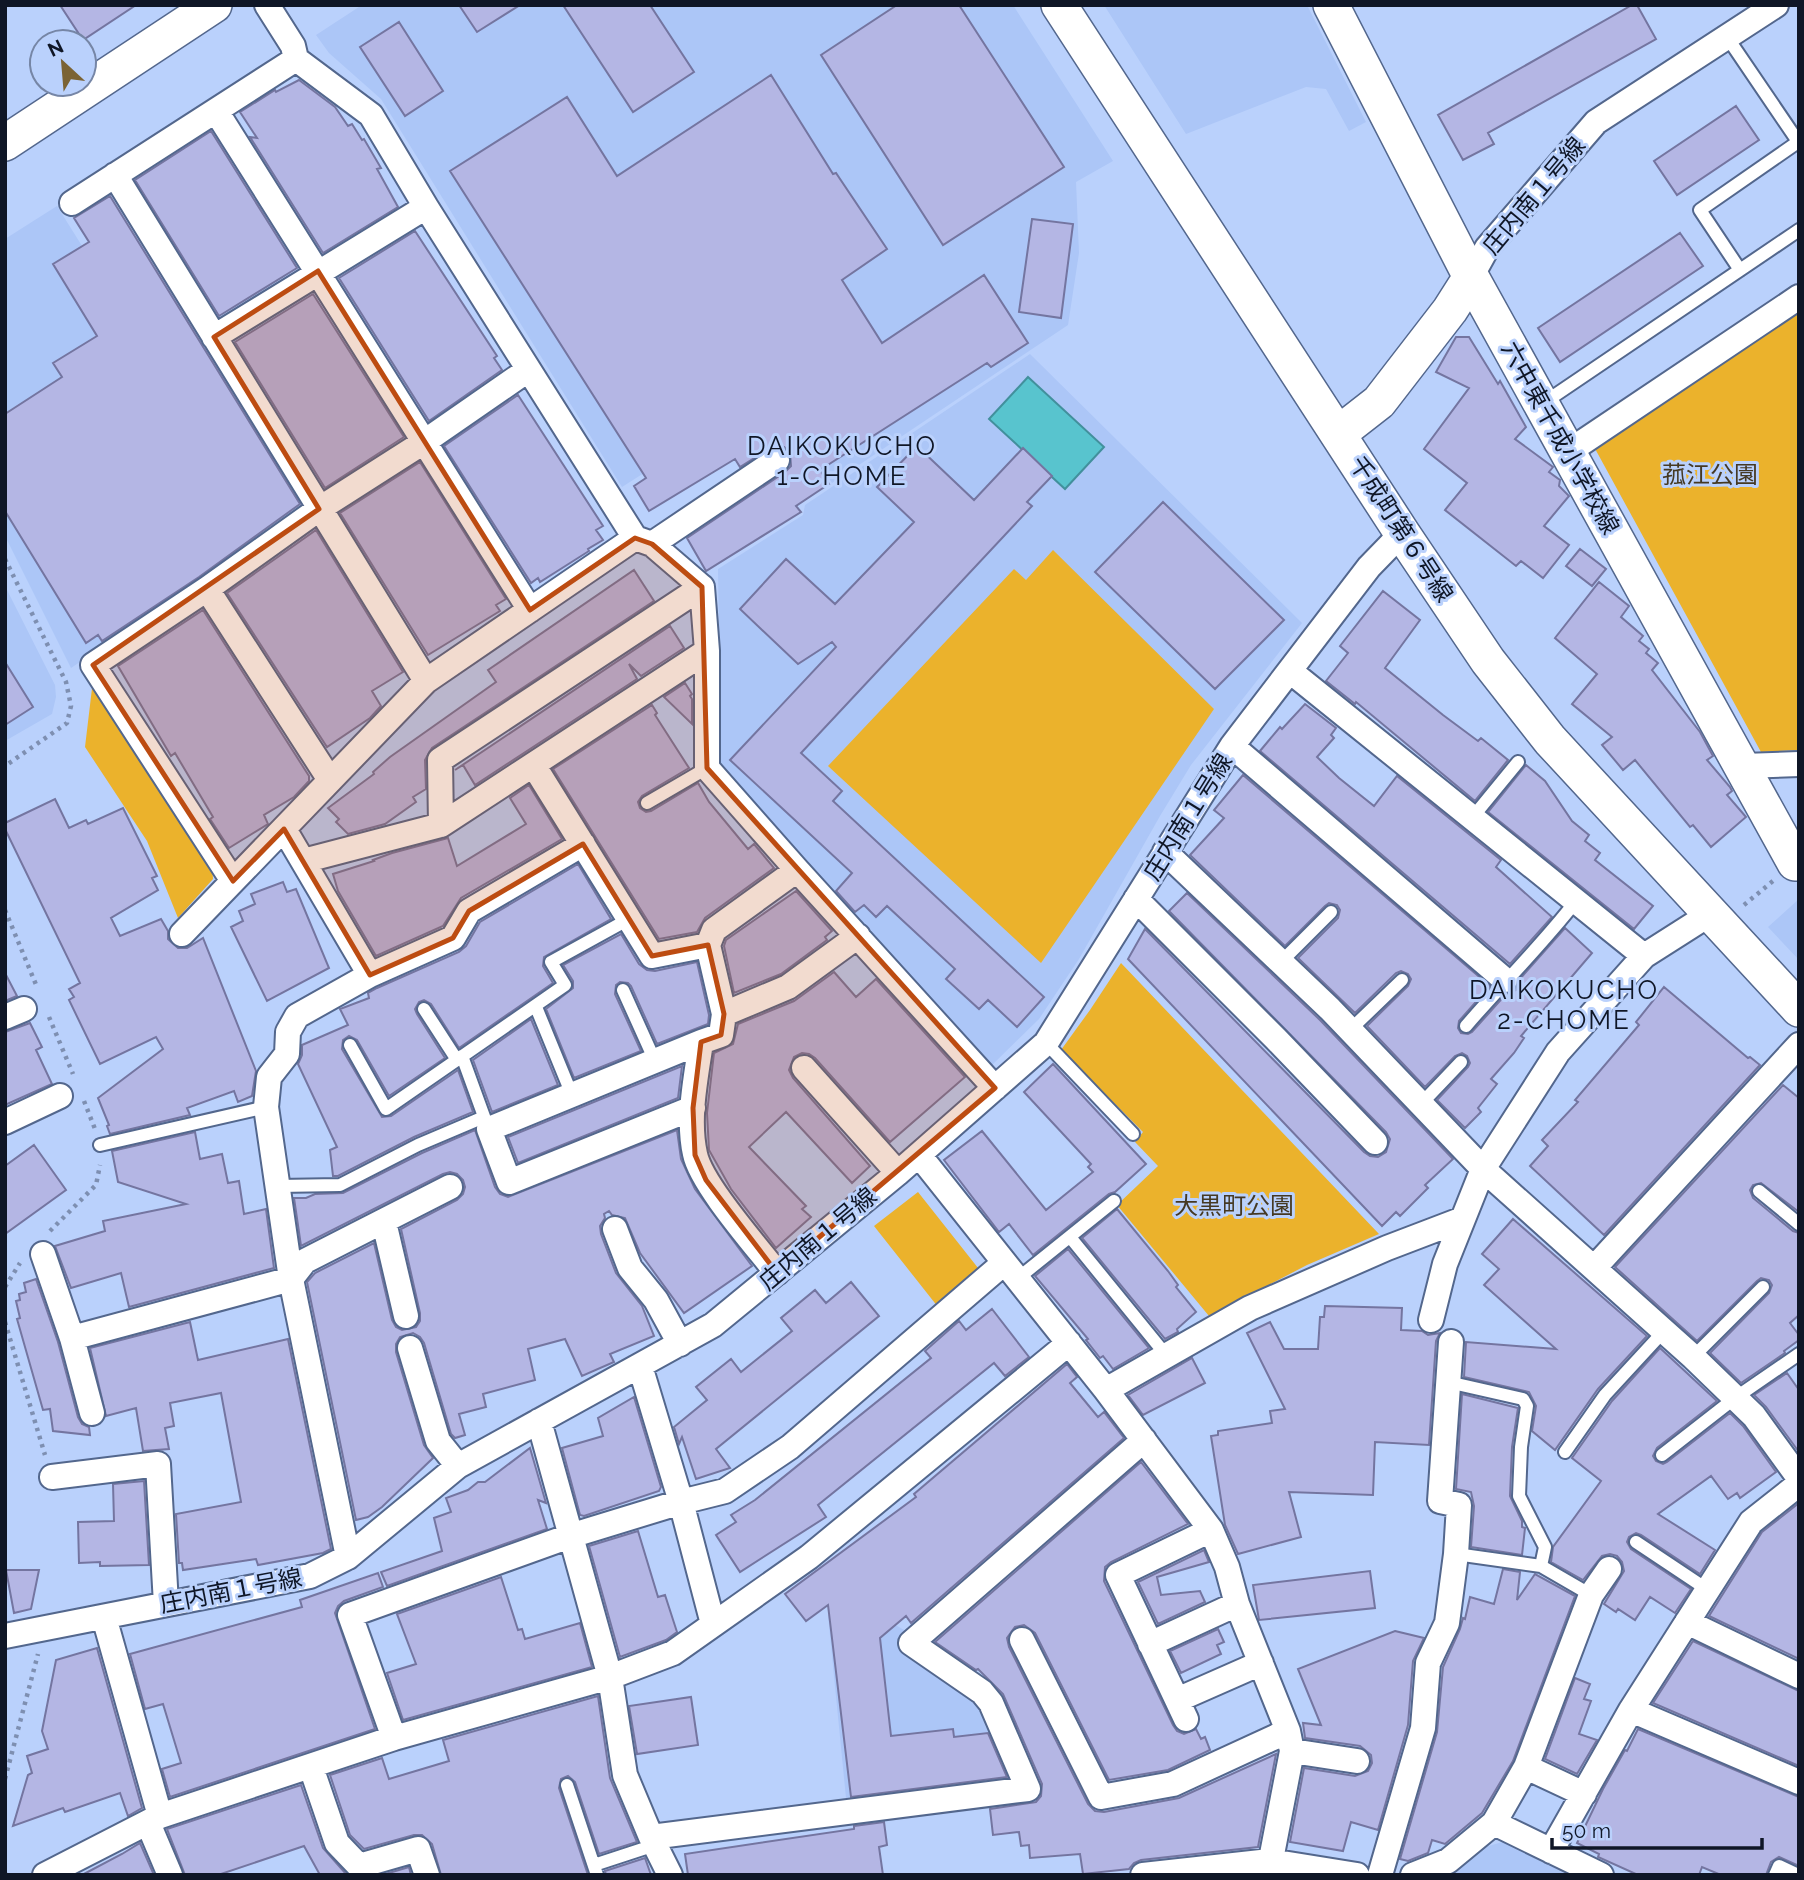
<svg xmlns="http://www.w3.org/2000/svg" width="1804" height="1880" font-family="Raleway,'Noto Sans JP',sans-serif">
  <style>
    .built { fill: #acc6f7 }
    .green { fill: #ebb22c }
    .water { fill: #58c4ce; stroke: #42909c; stroke-width: 2 }
    .building { fill: #b4b6e4; stroke: #7475a0; stroke-width: 2 }
    .lines { fill: none; stroke-linecap: round; stroke-linejoin: round }
    .lane-casing { stroke: #53678d; stroke-width: 16 }
    .street-casing { stroke: #53678d; stroke-width: 28 }
    .secondary-casing { stroke: #53678d; stroke-width: 38 }
    .path { stroke: #7e8fb1; stroke-width: 4.5; stroke-dasharray: 3.5 5; stroke-linecap: butt }
    .lane { stroke: #fff; stroke-width: 12 }
    .street { stroke: #fff; stroke-width: 24 }
    .secondary { stroke: #fff; stroke-width: 35 }
    .marked { fill: #bd4c11; fill-opacity: 0.2; stroke: #bd4c11; stroke-width: 5; stroke-linejoin: round }
    .labels { text-anchor: middle; stroke-width: 6; stroke-linejoin: round; paint-order: stroke }
    .street-label { font-size: 24px; fill: #0f1626; stroke: #bad1fc }
    .park-label { font-size: 24px; fill: #453923; stroke: #bad1fc }
    .neighbourhood-label { font-size: 26px; letter-spacing: 2px; fill: #0f1626; stroke: #bad1fc }
  </style>
  <rect width="100%" height="100%" fill="#bad1fc"/>
  <path class="built" d="M362,5H1013L1113,161L1076,182L1079,253L1068,325L832,483L773,391L622,487L381,99L329,53L316,35Z
    M1104,5H1307L1366,122L1349,131L1326,89L1306,87L1186,134Z
    M57,206L264,537L71,668L5,536V239Z
    M1030,354L1302,623L1191,765L1160,816L1079,959L1039,1019L990,1067L721,767L718,569L803,515L805,505Z
    M5,586L55,685L56,697L52,714L5,741Z
    M1799,899V960L1768,927Z
    M856,1603L906,1631L901,1643L974,1691L1014,1782L846,1798L828,1615Z
    M1506,1841L1577,1875H1435L1478,1849Z"/>
  <path class="green" d="M1799,309V750L1761,752L1593,445Z
    M1053,550L1214,709L1041,963L828,766L1014,569L1026,580Z
    M93,680L212,865L213,879L178,918L147,841L85,747Z
    M1121,963L1379,1234L1307,1265L1209,1316L1117,1205L1158,1166L1135,1142L1143,1132L1061,1050L1090,1010Z
    M918,1192L982,1273L938,1307L874,1226Z"/>
  <path class="water" d="M1028,377L1104,447L1065,489L989,419Z"/>
  <path class="building" d="M60,5H136L83,40Z
    M459,5H520L477,32Z
    M563,5H650L694,72L633,112Z
    M897,5H959L1064,167L943,245L821,55Z
    M1632,5H1637L1656,39L1488,133L1494,144L1463,160L1438,115Z
    M399,22L443,91L405,116L360,47Z
    M771,75L833,174L836,173L887,249L842,280L882,343L984,275L1028,343L991,367L987,363L820,470L829,484L796,506L801,512L706,571L687,538L785,472L791,466L790,452L784,447L775,445L740,467L735,459L649,511L634,486L646,478L450,171L567,97L617,176Z
    M299,80L335,107L348,126L352,124L362,140L364,139L381,168L377,169L398,207L323,253L250,137L257,138L240,112L275,90L276,92Z
    M1736,106L1759,140L1677,195L1654,161Z
    M211,131L297,268L219,316L135,180Z
    M110,196L300,504L199,577L102,641L98,635L86,643L5,511V414L62,377L53,363L97,336L53,264L89,242L74,218Z
    M1032,219L1073,224L1061,318L1019,312Z
    M415,231L497,356L494,358L502,370L429,421L339,278Z
    M1680,233L1703,266L1560,362L1538,328Z
    M313,294L404,437L325,488L235,342Z
    M1456,337H1469L1498,384L1500,381L1526,427L1515,439L1553,467L1549,472L1560,480L1559,486L1569,496L1544,526L1569,545L1543,578L1521,561L1516,566L1445,510L1467,483L1424,449L1469,388L1436,372Z
    M518,395L603,526L596,530L603,540L588,549L589,551L540,582L538,578L531,583L444,446Z
    M917,446L974,500L1023,448L1052,476L1027,502L1032,506L801,753L842,791L833,801L1044,997L1017,1027L988,1000L979,1009L946,979L955,969L887,906L876,917L864,905L855,912L836,891L852,873L730,760L836,647L832,642L798,664L740,609L786,559L835,604L914,522L877,487Z
    M420,462L506,599L496,605L500,611L428,655L340,513Z
    M1163,502L1284,620L1215,689L1095,572Z
    M316,530L403,672L372,691L381,706L370,718L327,747L227,593Z
    M1580,549L1606,569L1592,586L1566,566Z
    M634,570L654,601L432,748L425,760L426,789L413,797L416,802L385,824L348,834L336,822L339,819L328,808L374,774L373,772L390,757L496,682L488,670Z
    M1599,582L1629,606L1621,617L1643,636L1639,641L1649,649L1646,653L1658,663L1652,670L1700,732L1713,756L1707,760L1730,787L1732,791L1727,795L1746,817L1711,847L1693,825L1690,827L1635,760L1623,770L1602,745L1612,737L1572,704L1597,674L1555,638Z
    M1383,591L1420,620L1385,668L1443,715L1478,741L1481,738L1508,760L1475,801L1356,702L1355,704L1326,681L1348,653L1340,646Z
    M203,610L309,776V781L294,797L264,815L268,824L229,848L210,819L213,817L175,753L171,756L118,666Z
    M670,626L684,648L641,676L629,664L637,679L475,785L463,765L455,770Z
    M5,662L33,707L5,725Z
    M685,683L692,694L690,696L692,699V724L664,697Z
    M1305,704L1336,728L1331,735L1334,738L1317,757L1339,778L1374,806L1397,776L1501,860L1496,867L1552,917L1510,964L1260,751L1280,727L1282,729Z
    M652,705L657,713L655,715L689,768L642,796L638,802L640,808L646,812L651,811L698,783L709,802L748,849L754,844L774,868L705,918L697,932L659,939L553,769Z
    M1526,765L1545,781L1572,821L1589,835L1585,841L1600,853L1595,860L1653,906L1634,929L1488,812Z
    M1243,775L1490,986L1459,1021L1458,1028L1461,1033L1468,1034L1472,1032L1506,994L1516,990L1519,980L1565,928L1592,953L1521,1036L1524,1038L1514,1053L1491,1079L1497,1084L1478,1108L1481,1112L1465,1128L1437,1100L1468,1067L1470,1063L1467,1056L1462,1053L1455,1056L1425,1087L1367,1026L1408,986L1411,979L1408,974L1401,971L1396,973L1355,1013L1298,958L1338,918L1340,910L1337,905L1329,903L1325,906L1285,946L1190,855L1224,818L1214,810Z
    M529,785L562,839L461,898L443,926L376,956L338,891L333,874L374,861L373,860L392,853L448,838L457,866L526,824L510,798Z
    M55,799L69,828L86,820L88,824L123,808L157,876L152,878L158,890L111,918L120,936L161,919L168,931V939L178,948H187L203,938L256,1071L252,1096L238,1102L234,1091L187,1108L190,1115L110,1134L107,1126L109,1125L98,1098L163,1049L156,1037L100,1064L69,1000L74,997L69,989L80,983L5,829V823Z
    M578,864L611,919L544,957L543,966L553,983L459,1048L431,1004L424,1000L419,1002L415,1009L417,1014L445,1058L389,1096L357,1040L349,1036L343,1040L342,1049L382,1117L391,1116L458,1070L473,1112L414,1137L338,1176H333L330,1150L337,1147L298,1064L302,1055V1045L348,1025L340,1009L369,998L368,993L377,988L459,952L466,946L480,922Z
    M283,882L287,892L296,889L329,968L267,1001L231,927L243,921L239,911L255,904L251,894Z
    M796,891L832,931L825,937L827,940L781,974L734,993L724,946L726,940Z
    M1187,893L1320,1020L1453,1159L1425,1185L1428,1188L1400,1216L1396,1212L1382,1226L1128,959L1145,929L1364,1152L1370,1156L1378,1157L1386,1152L1390,1139L1386,1132L1169,911Z
    M621,934L639,964L647,970L655,971L697,962L709,1015L708,1024L657,1044L631,986L628,983L620,982L616,985L615,994L641,1051L574,1078L546,1009L573,988V981L563,965Z
    M834,972L856,997L876,979L965,1077L890,1142L815,1058L809,1054L802,1053L794,1057L789,1070L793,1078L870,1166L852,1183L786,1112L749,1147L806,1206L802,1209L811,1217L776,1248L731,1189L709,1150L707,1113L714,1053L733,1044L738,1024L794,1001Z
    M5,973L17,996L5,1001Z
    M1664,987L1748,1058L1750,1057L1760,1065L1604,1235L1530,1166L1548,1146L1542,1140L1578,1102L1575,1100L1639,1025L1636,1022Z
    M531,1019L558,1085L492,1112L473,1060Z
    M30,1023L42,1047L36,1050L52,1084L5,1105V1032Z
    M1053,1064L1146,1164L1115,1192L1109,1194L1033,1255L1009,1224L999,1232L944,1160L982,1131L1046,1210L1093,1172L1088,1167L1091,1164L1024,1092Z
    M682,1066L678,1098L518,1163L508,1137Z
    M1783,1085L1799,1098V1212L1761,1183L1753,1185L1750,1190L1753,1198L1793,1231L1799,1233V1315L1790,1323L1799,1335V1340L1784,1351L1785,1353L1741,1383L1710,1353L1769,1293L1772,1285L1769,1280L1761,1278L1757,1281L1697,1341L1615,1267Z
    M475,1130L495,1187L500,1194L508,1197L677,1130L681,1159L695,1189L752,1266L684,1313L640,1253L625,1218L612,1215L609,1211L604,1214L605,1218L600,1226L601,1234L616,1273L642,1306L654,1336L610,1354L614,1362L582,1376L565,1339L528,1349L535,1380L483,1394L486,1407L459,1414L465,1435L455,1438L451,1434L424,1343L420,1337L413,1333L400,1337L396,1344V1352L424,1445L433,1458L382,1507L368,1517L356,1520L307,1282L315,1273L374,1243L392,1320L396,1327L402,1330L416,1327L420,1321V1313L401,1229L457,1200L463,1194L465,1187L463,1180L457,1174L450,1172L443,1174L301,1246L294,1198H306L315,1194L343,1193L422,1153Z
    M195,1132L200,1159L222,1154L228,1183L239,1181L244,1214L266,1209L274,1268L129,1307L121,1273L71,1288L55,1246L105,1231L103,1221L186,1204L118,1182L112,1151Z
    M34,1145L66,1190L5,1234V1166Z
    M1117,1209L1168,1271L1178,1285L1176,1287L1196,1312L1177,1329L1178,1332L1165,1339L1082,1238Z
    M1513,1219L1647,1336L1598,1389L1555,1450L1532,1431L1536,1406L1529,1392L1464,1377L1466,1342L1556,1349L1484,1285L1499,1269L1482,1254Z
    M1068,1249L1149,1348L1113,1369L1103,1356L1100,1358L1086,1340L1088,1339L1035,1276Z
    M36,1279L58,1342L78,1417L82,1424L89,1427L90,1435L53,1431L50,1409L43,1410L17,1319L20,1318L16,1301L20,1300L19,1294L26,1292L24,1283Z
    M851,1282L879,1316L716,1449L730,1468L696,1479L682,1437L679,1444L674,1427L707,1400L696,1387L731,1359L741,1372L792,1331L781,1318L815,1290L826,1303Z
    M1325,1306L1402,1308L1401,1330L1422,1331L1428,1335L1440,1333L1436,1341L1429,1445L1375,1442L1373,1495L1289,1492L1301,1537L1238,1554L1225,1525L1211,1436L1218,1435V1431L1272,1423L1270,1411L1285,1409L1247,1333L1270,1322L1284,1349H1318L1320,1317H1324Z
    M992,1309L1029,1357L1005,1376L994,1363L818,1505L826,1517L740,1572L716,1535L736,1522L731,1515L755,1500L931,1358L925,1351L959,1321L966,1330Z
    M190,1322L198,1360L288,1339L331,1549L323,1553L258,1565L256,1559L183,1570L182,1563H179L176,1514L241,1502L221,1393L170,1403L174,1426L165,1428L169,1449L143,1451L136,1408L106,1416L90,1348Z
    M1660,1348L1717,1401L1657,1448L1653,1456L1656,1461L1663,1464L1667,1462L1730,1413L1743,1426L1776,1472L1740,1498L1737,1493L1728,1499L1711,1476L1658,1514L1715,1550L1700,1574L1641,1535L1636,1533L1629,1537L1627,1542L1631,1549L1691,1589L1675,1613L1650,1597L1635,1620L1618,1609L1616,1612L1604,1604L1624,1571L1622,1562L1617,1556L1610,1554L1602,1556L1583,1580L1551,1562L1553,1547L1601,1481L1572,1458L1612,1401Z
    M1192,1358L1205,1383L1143,1415L1128,1395Z
    M1067,1364L1077,1377L1070,1383L1098,1417L1104,1412L1124,1438L911,1623L906,1616L880,1638L891,1736L953,1729L954,1737L988,1733L1007,1777L851,1797L828,1605L806,1621L785,1594L916,1497L914,1494Z
    M1787,1373L1799,1390V1452L1766,1407L1754,1395Z
    M1462,1394L1518,1408L1512,1447L1510,1496L1522,1521V1527L1525,1528L1522,1555L1471,1547L1474,1506L1471,1492L1456,1489Z
    M634,1397L661,1487L659,1491L584,1516L580,1515L562,1448L603,1436L598,1418Z
    M530,1448L546,1503L538,1500L547,1529L387,1586L381,1572L442,1551L434,1518L451,1512L446,1498L468,1490L478,1482H485Z
    M1141,1462L1188,1524L1111,1562L1105,1567L1104,1581L1173,1725L1177,1731L1184,1734L1196,1729L1201,1739L1205,1737L1210,1750L1168,1770L1109,1780L1035,1633L1024,1625L1015,1627L1007,1638L1009,1647L1088,1804L1095,1811L1104,1812L1179,1798L1276,1754L1258,1847L1141,1860L1134,1863L1129,1869L1083,1874L1080,1854L1030,1858L1029,1845L1021,1846L1019,1832L993,1835L990,1809L1036,1802L1041,1796L1042,1784L1003,1694L978,1669L976,1670L935,1642Z
    M144,1481L149,1565L100,1566V1562L79,1563L78,1522L114,1521L113,1484Z
    M1799,1503V1659L1709,1616L1762,1532Z
    M638,1531L658,1597L665,1595L677,1632L666,1640L620,1657L589,1546Z
    M1204,1550L1209,1562L1157,1577L1161,1595L1200,1591L1205,1602L1158,1624L1138,1582Z
    M1503,1569L1520,1572L1517,1600L1535,1574L1575,1596L1513,1761L1482,1813L1445,1844L1432,1840L1428,1853L1408,1861L1400,1859L1437,1732L1443,1667L1460,1629L1463,1618L1465,1619L1470,1597L1494,1604Z
    M6,1570H39L31,1609L14,1613Z
    M1370,1571L1375,1608L1259,1620L1253,1585Z
    M378,1573L383,1587L344,1601L338,1606L335,1613L375,1729L170,1797L162,1769L181,1763L163,1704L145,1709L130,1654L302,1607L300,1600Z
    M501,1577L518,1630L522,1629L525,1639L580,1623L592,1667L403,1720L387,1673L416,1664L397,1614Z
    M1218,1629L1224,1642L1217,1645L1221,1654L1181,1673L1170,1651Z
    M1395,1631L1424,1638L1413,1661L1408,1725L1378,1830L1351,1822L1343,1851L1290,1842L1304,1768L1355,1776L1368,1771L1372,1763L1371,1755L1360,1746L1305,1738L1303,1723L1321,1725L1298,1669Z
    M1693,1641L1799,1691V1766L1653,1703Z
    M97,1648L142,1808L128,1816L120,1793L65,1812L63,1808L13,1826L28,1775L32,1773L27,1756L48,1749L42,1731L56,1660Z
    M1575,1678L1590,1684L1584,1699L1591,1701L1579,1734L1597,1740L1577,1774L1545,1759Z
    M598,1696L610,1778L637,1842L599,1854L575,1782L568,1776L561,1779L559,1788L588,1875H441L432,1844L422,1835H414L364,1849L350,1835L330,1775L382,1758L389,1779L449,1761L443,1740Z
    M691,1697L698,1745L637,1754L629,1706Z
    M1638,1729L1799,1797V1866L1779,1857L1771,1862L1766,1875H1721L1702,1867L1699,1875H1638L1598,1857L1599,1854L1577,1843L1603,1789L1625,1750L1627,1751Z
    M301,1785L323,1848L347,1875H320L304,1846L218,1875H185L167,1829Z
    M884,1822L887,1845L879,1847L883,1875H688L685,1854L854,1829V1826Z
    M140,1843L154,1875H82L122,1854Z
    M645,1858L651,1875H606L605,1871Z
    M409,1867L411,1875H382Z"/>
  <g class="lines">
    <g class="lane-casing">
      <path id="lane" d="M1727,37L1799,143
        M1740,270L1700,210L1798,142
        M1542,404L1799,230
        M647,803L707,768
        M1472,818L1518,762
        M1281,962L1331,912
        M623,990L655,1061
        M536,1007L572,1095
        M424,1009L457,1060
        M1466,1026C1502,984 1542,945 1576,901
        M1350,1030L1402,980
        M1046,1043L1133,1134
        M350,1045L386,1109L565,985L551,962L629,919
        M462,1056L486,1122
        M1421,1104L1461,1062
        M100,1145L266,1107
        M278,1186L340,1185L418,1145L484,1117
        M1759,1191L1799,1224
        M1070,1237L1166,1355
        M1017,1279L1114,1201
        M1693,1357L1763,1287
        M1448,1382L1523,1399L1527,1406L1521,1447L1519,1496L1545,1547L1541,1566
        M1565,1452L1605,1395L1664,1331
        M1662,1455L1735,1398L1799,1354
        M1636,1542L1708,1590
        M1456,1554L1541,1566L1591,1595
        M567,1785L597,1875
        M594,1865L655,1845
        M1775,1875L1779,1866L1798,1875"/>
    </g>
    <g class="street-casing">
      <path id="street" d="M216,111L530,610
        M115,175L426,681
        M72,203L296,59
        M1471,277L1487,248L1596,122L1776,5
        M214,337L426,207
        M1568,452L1799,297
        M635,538L652,544L702,587L707,651V768L797,870L995,1088
        M652,544L777,460
        M207,589L330,780
        M1290,671L1644,956
        M1232,746L1505,980
        M534,766L652,956L708,945
        M1743,766L1799,764
        M441,825L440,760L702,587
        M284,829L370,975L297,1016L288,1032L287,1054L269,1077L266,1107L291,1279L348,1557
        M1165,852L1330,1009L1483,1169L1693,1357L1754,1416L1799,1478
        M303,861L441,825L707,651
        M233,881L93,665L207,589L319,509L424,442L528,370
        M1136,899L1276,1039L1375,1142
        M182,934L426,681L635,538L426,207L371,115L296,59L293,46L267,5
        M370,975L453,938L469,911L583,844
        M724,1014L788,987L858,936
        M5,1017L24,1009
        M804,1068L898,1173
        M693,1108L509,1182L489,1129L701,1042
        M5,1122L60,1096
        M919,1155L1106,1390L1250,1308L1387,1248L1463,1219
        M384,1222L406,1316
        M615,1229L630,1268L656,1300L680,1344
        M43,1254L72,1338
        M1594,1268L1799,1045
        M777,1273C757,1247 701,1184 695,1154C687,1118 696,1078 701,1042L721,1035L724,1014L708,945L714,930L797,870
        M1431,1320L1445,1264L1483,1169L1558,1052L1644,956L1710,914
        M410,1348L438,1441L458,1466
        M640,1366L681,1502L713,1624
        M1106,1390L1211,1530L1227,1567L1237,1604L1288,1731
        M92,1413L72,1338L291,1279L305,1261L450,1187
        M539,1421L610,1677L625,1775L651,1837L670,1875
        M52,1477L158,1464L166,1604
        M104,1617L160,1816
        M1687,1622L1799,1676
        M5,1636L310,1576L348,1557L458,1466L713,1325L898,1173L1046,1043L1232,746L1369,567L1402,533
        M1022,1640L1101,1797L1173,1784L1288,1731L1292,1751
        M1150,1644L1237,1604
        M1177,1700L1261,1663
        M1631,1710L1799,1782
        M1186,1719L1118,1575L1211,1530
        M394,1738L350,1615L570,1536L681,1502L725,1491L790,1447L1004,1263
        M311,1767L337,1843L359,1866L418,1849L427,1875
        M1526,1767L1584,1794
        M148,1823L170,1875
        M1494,1823L1601,1875
        M651,1837L1028,1789L991,1703L982,1692L911,1643L1144,1440
        M1551,1851L1631,1710L1751,1522L1799,1484
        M45,1875L160,1816L394,1738L610,1677L673,1653L809,1557L1069,1343
        M1143,1875L1270,1861L1357,1875
        M1268,1875L1292,1751L1357,1761
        M1380,1875L1423,1728L1428,1663L1447,1623L1456,1554L1459,1505L1440,1501L1451,1342
        M1413,1875L1448,1861L1494,1823L1526,1767L1591,1595L1609,1569"/>
    </g>
    <g class="secondary-casing">
      <path id="secondary" d="M1059,5L1402,533L1488,661L1550,740L1799,1009
        M1331,5L1471,277L1795,863
        M5,143L214,5
        M1338,434L1379,402L1450,310L1471,277"/>
    </g>
    <path class="path" d="M5,559L66,682L71,706L67,723L5,766
      M1744,905L1773,881
      M5,910L37,987
      M49,1017L73,1074
      M84,1101L95,1129
      M50,1231L96,1185L100,1165
      M5,1287L20,1263
      M5,1322L45,1455
      M5,1779L38,1654
      M5,1873L6,1875"/>
    <use href="#lane" class="lane"/>
    <use href="#street" class="street"/>
    <use href="#secondary" class="secondary"/>
  </g>
  <path class="marked" d="M318,271L530,610L635,538L652,544L702,587L707,768L995,1088L777,1273L706,1180L695,1155L693,1108L701,1042L721,1035L724,1014L708,945L652,956L583,844L469,911L453,938L370,975L284,829L233,881L93,665L319,509L214,337Z"/>
  <g class="labels">
    <g class="street-label">
      <text transform="translate(1534 196) rotate(-50)" y="8">庄内南１号線</text>
      <text transform="translate(1560 438) rotate(61)" y="8">六中東千成小学校線</text>
      <text transform="translate(1401 529) rotate(57)" y="8">千成町第６号線</text>
      <text transform="translate(1188 817) rotate(-58)" y="8">庄内南１号線</text>
      <text transform="translate(818 1239) rotate(-40)" y="8">庄内南１号線</text>
      <text transform="translate(231 1591) rotate(-11)" y="8">庄内南１号線</text>
    </g>
    <g class="park-label">
      <text x="1710" y="483">菰江公園</text>
      <text x="1234" y="1214">大黒町公園</text>
    </g>
    <g class="neighbourhood-label">
      <text x="842" y="455">DAIKOKUCHO<tspan x="842" dy="30">1-CHOME</tspan></text>
      <text x="1564" y="999">DAIKOKUCHO<tspan x="1564" dy="30">2-CHOME</tspan></text>
    </g>
  </g>
  <rect width="1804" height="1880" fill="none" stroke="#0f1626" stroke-width="14"/>
  <g transform="translate(63 63) rotate(334)"><circle r="33" fill="#bad1fc" stroke="#7686a6" stroke-width="2"/>
  <path d="M0-5L12 26L0 18L-12 26Z" fill="#7b6334"/>
  <text y="-10" font-size="19" font-weight="bold" text-anchor="middle" fill="#0f1626">N</text>
  </g>
  <path d="M1552 1838v10h210v-10" fill="none" stroke="#0f1626" stroke-width="3.5"/>
  <text x="1562" y="1838" font-size="21" fill="#0f1626" stroke="#bad1fc" stroke-width="5" paint-order="stroke">50 m</text>
</svg>
